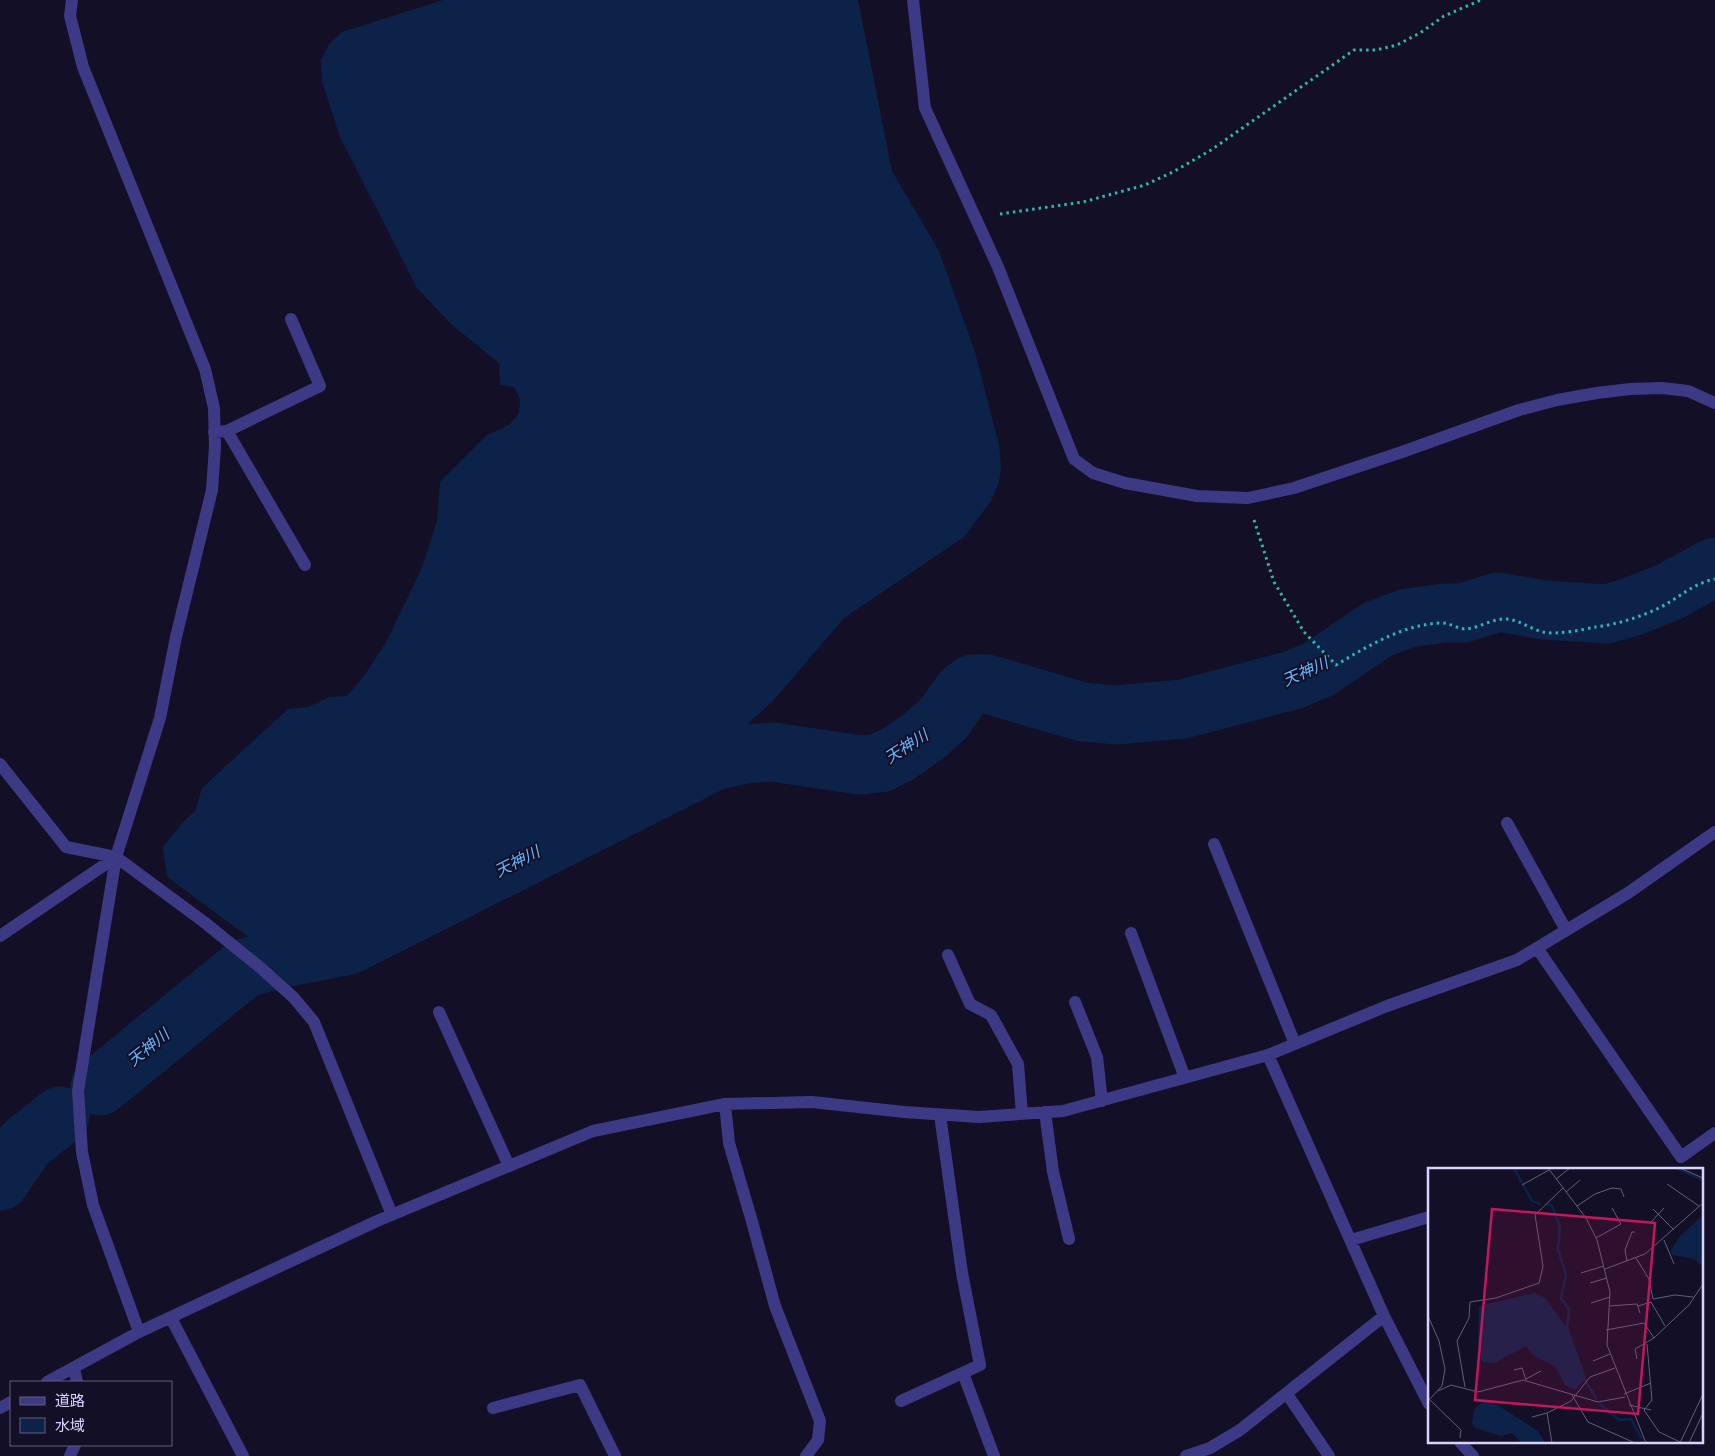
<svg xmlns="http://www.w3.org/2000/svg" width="1715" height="1456" font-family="'Open Sans','Noto Sans JP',sans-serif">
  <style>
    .water { fill: #0c2248 }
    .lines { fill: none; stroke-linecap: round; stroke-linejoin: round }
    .river { stroke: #0c2248; stroke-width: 59 }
    .path { stroke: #2fb8b0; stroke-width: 3; stroke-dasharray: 2.5 4; stroke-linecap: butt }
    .minor { stroke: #3d3a85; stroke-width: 12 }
    .labels { text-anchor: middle; stroke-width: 4; stroke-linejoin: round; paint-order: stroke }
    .water-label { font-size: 16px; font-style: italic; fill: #62b6ff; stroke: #130f26 }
    .inset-river { fill: none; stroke: #0c2248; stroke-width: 2.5 }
    .inset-road { fill: none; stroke: #625e7d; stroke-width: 1 }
    .view { fill: #c2185b; fill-opacity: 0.15; stroke: #c2185b; stroke-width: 2.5 }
    .inset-edge { fill: none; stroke: #d9d4ff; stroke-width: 2.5 }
  </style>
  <rect width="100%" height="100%" fill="#130f26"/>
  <path class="water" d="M443,0H858L892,171L939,251L975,352L999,445L1001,466L999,483L991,501L964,537L844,618L772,702L734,736L557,825L380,919L350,932L265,949L167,877L163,847L183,822L195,811L202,788L288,709L308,707L329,697L347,696L362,679L385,644L421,570L437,521L440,482L487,435L509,425L519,413L520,399L514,387L500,385L499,363L452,325L417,288L340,137L322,81L321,60L329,44L342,32Z"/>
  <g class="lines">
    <path class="river" d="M100,1086L243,969C277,957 314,953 349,945L714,761L744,754L773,752L860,765L880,763L898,754L924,736L944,718L963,691L973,684H987L1083,712L1115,715L1183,709L1293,680L1319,669L1378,629L1408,618L1445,613H1463L1498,602L1544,610L1607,614L1631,607L1669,592L1715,567
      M0,1181L25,1144L60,1116"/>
    <path class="path" d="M1000,214L1083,202L1145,185L1173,172L1211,150L1354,50H1376L1397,45L1420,33L1444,16L1481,0
      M1254,520L1274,582L1304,632L1336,665C1368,646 1402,625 1440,623C1449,622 1457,629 1466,629C1479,628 1493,618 1507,619C1519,620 1531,629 1543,632C1557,635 1581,630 1596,627C1618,624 1641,617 1661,607C1680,597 1694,583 1715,579"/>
    <path class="minor" d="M72,0L70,16L83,67L205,369L214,408L215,447L212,490L176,637L160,718L116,857L78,1091L82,1152L93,1205L139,1332
      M913,0L925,108L998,267L1074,459L1093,473L1125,483L1197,496L1248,498L1294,488L1402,452L1519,410L1557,400L1597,393L1630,389L1662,388L1688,391L1715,403
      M227,431L305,565
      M214,432L227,431L320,386L291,319
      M0,764L66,847L116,857L204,922L262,969L294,998L314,1022L392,1215
      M1507,823L1566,930
      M1214,844L1295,1044
      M1131,933L1185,1078
      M0,936L116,857
      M1537,948L1681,1157L1715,1133
      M948,955L970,1004L991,1015L1018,1064L1022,1114
      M1075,1002L1097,1057L1102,1101
      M439,1012L509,1166
      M1268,1055L1384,1316L1429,1404
      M725,1104L729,1143L751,1218L775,1306L820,1421L818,1440L806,1456
      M1045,1112L1053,1172L1069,1239
      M1351,1240L1429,1217
      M171,1318L243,1456
      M74,1368L77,1382
      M963,1373L994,1456
      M47,1382L139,1332L377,1221L593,1131L725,1104L812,1102L904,1112L979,1117L1063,1111L1268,1055L1387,1006L1517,960L1628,893L1715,832
      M1287,1394L1329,1456
      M901,1401L980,1365L962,1273L940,1115
      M0,1408L11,1402
      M493,1408L580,1385L615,1456
      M1460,1442L1473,1456
      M70,1456L75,1445
      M1186,1456L1210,1448L1240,1430L1384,1316"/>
  </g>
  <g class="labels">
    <g class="water-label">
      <text transform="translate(1305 671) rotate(-24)" y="6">天神川</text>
      <text transform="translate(906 746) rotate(-33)" y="6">天神川</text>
      <text transform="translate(517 861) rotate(-27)" y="6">天神川</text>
      <text transform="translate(148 1047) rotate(-39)" y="6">天神川</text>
    </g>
  </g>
  <g transform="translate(1428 1168)">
    <rect width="275" height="275" fill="#130f26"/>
    <path d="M275,47V99L267,91L244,87L243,82L252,68ZM107,125L117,130L137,157L155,202L156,212L147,222L137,217L127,198L105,187L98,178L66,195L54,194L50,175L51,138ZM63,233L110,263L117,275H93L84,265L73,268L47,260L44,255L46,242L54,234Z" fill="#0c2248"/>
    <path class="inset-river" d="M86,0L104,33L113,36M248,0L275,12M118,36L124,38L132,59L130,81L138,107L133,130L141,141L139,160L158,214L169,231M172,236L191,252L203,251L214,271"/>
    <path class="inset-road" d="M120,0L158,50L169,72L182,124L179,177L218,275M252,0L275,10M128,11L142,0M239,16L271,38M94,17L121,2M138,24L152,12M149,38L167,26L184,20L193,21L196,29M225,41L246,62M223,54L236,40M168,70L193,56L184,40M236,72L246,96M208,90L221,111L225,131L247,127L265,129M199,93L197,82L204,64H207M177,101L217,86L275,35M153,105L176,98M162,115L179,110M163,135L182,129M181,138L209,136L212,145M210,138L223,134L237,158M0,148L11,173L17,201L14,218L0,233M178,162L216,155L226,170L261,137L275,116M219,176L224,232L216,242L231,264L252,274M209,191L207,181L226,170M165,193L182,186M86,202L94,200L98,212M98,211L113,203M37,219L29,173L41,150L42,134L68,130L111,115L115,98L107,47L135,20M10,223L23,217L50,224L95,212L170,234L197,229M196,226L223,215M144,227L160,254L207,275M1,231L33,262L32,270M201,237L223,242M104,249L119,245M124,275L119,245L143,233L162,209L187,200M252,275L275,226M261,275L275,245"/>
    <path class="view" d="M64,41L227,55L210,246L47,232Z"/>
    <rect width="275" height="275" class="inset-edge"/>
  </g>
  <rect x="10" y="1381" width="162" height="65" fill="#130f26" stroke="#625e7d"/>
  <rect x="20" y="1397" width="25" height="8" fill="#3d3a85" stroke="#625e7d"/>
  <text x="55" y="1406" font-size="15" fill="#d9d4ff">道路</text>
  <rect x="20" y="1418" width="25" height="15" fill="#0c2248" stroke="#625e7d"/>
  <text x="55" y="1431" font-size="15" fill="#d9d4ff">水域</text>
</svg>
